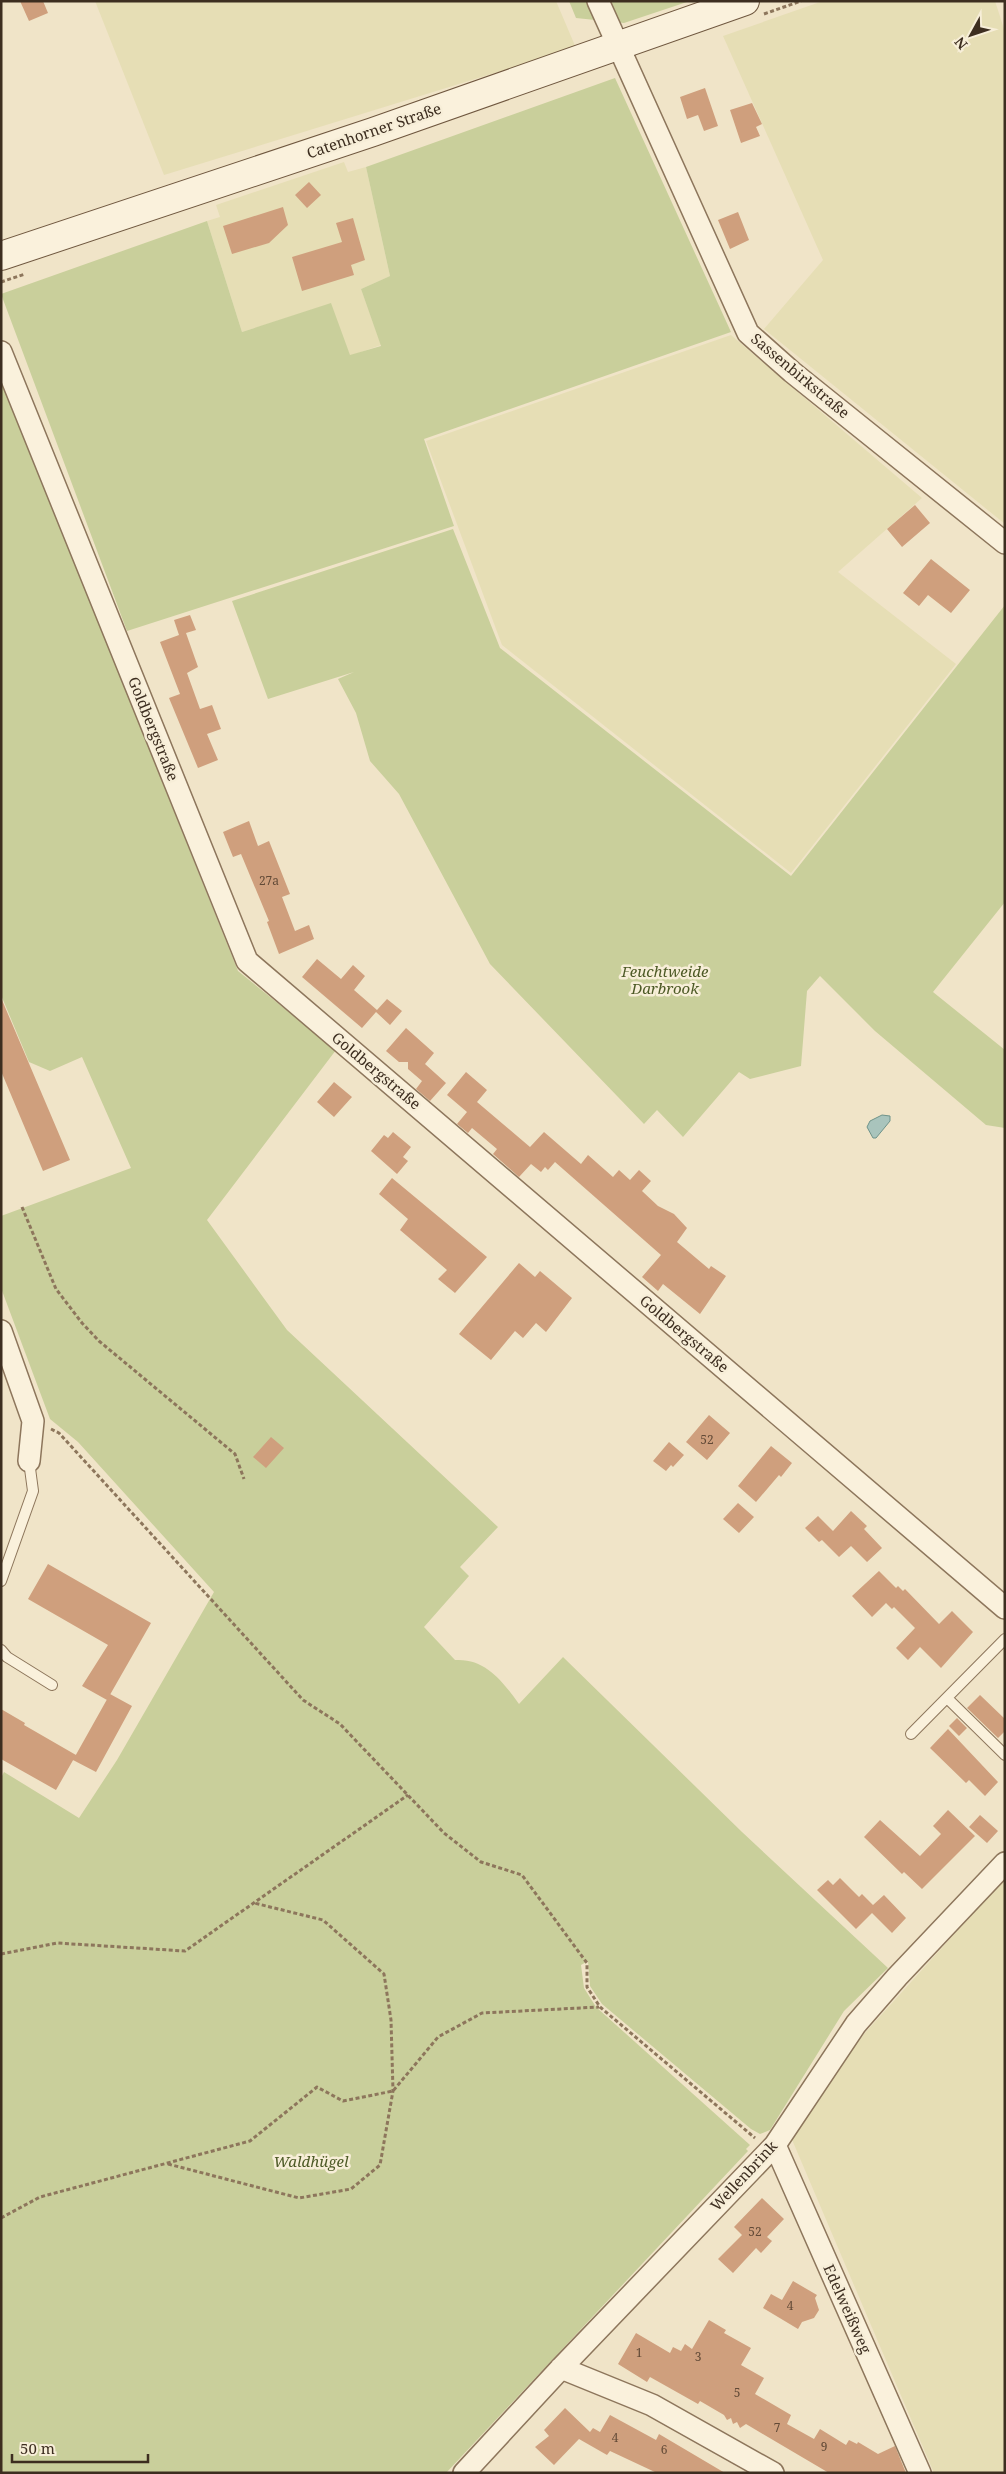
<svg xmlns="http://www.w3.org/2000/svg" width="1006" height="2474" font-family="'Noto Serif',serif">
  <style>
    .farmland { fill: #e6deb5 }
    .green { fill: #c9cf9b }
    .water { fill: #a9c4bc; stroke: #6f938a }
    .building { fill: #cf9f7d }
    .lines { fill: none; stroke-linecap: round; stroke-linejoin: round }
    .lane-casing { stroke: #8d765c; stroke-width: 12 }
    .street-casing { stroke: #8d765c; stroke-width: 24 }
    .secondary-casing { stroke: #6f573f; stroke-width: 30 }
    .path { stroke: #8d765c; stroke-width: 3; stroke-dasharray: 4 2.5; stroke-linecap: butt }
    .lane { stroke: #faf1dc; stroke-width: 10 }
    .street { stroke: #faf1dc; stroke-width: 21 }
    .secondary { stroke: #faf1dc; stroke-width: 28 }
    .labels { text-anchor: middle; stroke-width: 5; stroke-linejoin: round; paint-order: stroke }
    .number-label { font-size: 12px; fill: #624a37 }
    .street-label { font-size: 15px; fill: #3d2e20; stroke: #f7eed8 }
    .park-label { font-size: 15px; font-style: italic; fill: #4d5a26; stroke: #f7eed8 }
  </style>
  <rect width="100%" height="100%" fill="#f0e4c8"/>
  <path class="farmland" d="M95,1H556L576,48L164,175Z
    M823,1H995L1005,32V524L764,329L823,260L723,36Z
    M344,162L348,172L366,167L390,276L361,289L381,345L350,356L330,304L242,332L207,221L220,217L216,205Z
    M731,335L922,498L838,572L956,664L791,873L502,645L426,441Z
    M1005,1878V2473H934L790,2135L864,2034Z"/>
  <path class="green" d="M569,1H690L624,23L576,18Z
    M615,78L731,332L424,439L454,526L127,631L1,294L207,221L242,332L331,303L350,355L381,346L361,289L390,276L366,167Z
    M1,371L22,419L129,699L238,971L336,1050L207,1220L287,1330L498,1527L460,1567L469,1576L424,1627L455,1660C486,1658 503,1682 519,1704L563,1657L742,1832L888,1968L844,2011L770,2130L760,2134L751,2129L602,2004L590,1986L588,1961L581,1965L584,1988L596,2007L750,2145L746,2149L748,2151L446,2473H1V1778L4,1772L79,1818L117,1760L214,1592L78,1442L50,1419L1,1288V1216L131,1168L82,1057L50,1071L29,1062L1,995Z
    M453,529L500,648L791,876L1005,605V902L933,992L1005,1050V1128L986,1125L875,1031L820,976L807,991L801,1066L750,1079L739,1072L683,1137L657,1110L644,1124L490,964L399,794L370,761L356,713L338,679L354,672L268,699L232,601Z"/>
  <path class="water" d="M882,1115L890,1116V1121L876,1138H873L867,1127L870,1121Z"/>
  <path class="building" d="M20,1H43L48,13L29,21Z
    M705,88L718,126L704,131L698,115L687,119L680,97Z
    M752,103L762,124L756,127L760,136L741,143L730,110Z
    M309,182L321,195L307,208L295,195Z
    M283,207L288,225L269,243L232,254L223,226Z
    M738,212L749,240L730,249L718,220Z
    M353,218L365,260L351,265L354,275L302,291L292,257L342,242L336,223Z
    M915,505L930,523L902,547L887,529Z
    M931,559L970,590L951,613L928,595L919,606L903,593Z
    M190,615L196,630L186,633L198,667L187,673L200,709L212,705L221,729L207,734L218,760L198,768L169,698L180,694L160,642L179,635L174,620Z
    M249,821L258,846L269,841L290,894L282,897L295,931L309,925L314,939L279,954L267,922L269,921L241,854L233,857L223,832Z
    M317,959L341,979L353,965L365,976L354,990L377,1010L387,999L402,1011L390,1025L376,1012L362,1028L302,977Z
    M2,1000L70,1160L43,1171L1,1071Z
    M406,1028L434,1053L425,1064L446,1083L430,1101L416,1089L422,1081L408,1069V1062H399L386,1051Z
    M466,1072L487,1090L477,1102L530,1147L544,1132L581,1164L588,1155L613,1177L619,1170L630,1180L639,1170L651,1181L642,1191L658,1206L674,1214L687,1228L677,1242L709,1269L711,1266L726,1276L700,1314L663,1284L658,1291L642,1277L661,1255L555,1162L548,1170L545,1167L541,1172L531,1164L519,1177L493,1154L497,1149L472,1128L468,1133L457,1124L467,1112L447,1095Z
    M334,1082L352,1097L334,1117L317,1102Z
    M393,1132L411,1147L403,1157L408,1161L397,1174L371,1151L384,1135L388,1138Z
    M392,1178L487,1257L455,1293L438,1279L447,1270L400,1230L408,1219L379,1194Z
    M519,1263L535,1277L540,1271L572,1298L546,1332L536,1323L523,1338L515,1331L491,1360L459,1334Z
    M709,1415L730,1433L707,1460L686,1442Z
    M271,1437L284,1448L266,1468L253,1457Z
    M669,1442L684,1455L673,1467L671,1465L666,1471L653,1461Z
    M771,1446L792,1463L781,1477L779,1475L756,1502L738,1486Z
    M738,1503L754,1517L739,1533L723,1519Z
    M851,1511L867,1526L864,1529L882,1548L867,1562L851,1546L839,1557L822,1540L819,1542L805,1528L818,1516L833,1531Z
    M48,1564L151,1623L107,1700L82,1686L108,1645L28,1599Z
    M879,1571L896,1588L898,1586L903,1591L905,1589L939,1624L952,1611L973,1632L941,1668L920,1647L908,1660L896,1648L915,1628L894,1607L892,1609L886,1603L872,1617L852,1596Z
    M110,1694L132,1706L96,1772L73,1760Z
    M980,1695L1005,1719V1731L998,1738L967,1708Z
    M1,1709L25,1723L24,1725L76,1755L56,1790L1,1759Z
    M957,1718L967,1728L959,1736L949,1726Z
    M948,1729L998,1782L985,1796L969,1780L966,1783L930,1748Z
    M948,1810L975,1836L922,1889L904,1872L902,1874L864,1837L880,1820L920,1856L941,1834L933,1826Z
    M980,1815L998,1831L987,1843L969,1827Z
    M840,1878L859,1897L862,1894L873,1905L884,1895L906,1918L892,1933L872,1913L856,1929L817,1890L828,1880L833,1885Z
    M762,2198L784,2219L767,2237L772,2241L761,2253L756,2248L733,2273L718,2259L742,2235L734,2227Z
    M793,2281L817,2295L815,2298L819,2310L814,2318L802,2322L798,2329L763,2308L771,2294L782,2300Z
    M709,2320L726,2330L724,2333L751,2348L741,2365L764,2378L755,2394L791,2415L787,2424L814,2439L820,2429L846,2445L849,2440L857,2444L858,2442L878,2454L895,2446L906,2473H829L746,2424L740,2428L737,2422L733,2424L731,2418L727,2420L724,2415L700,2401L698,2404L650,2377L647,2382L618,2364L636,2333L670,2353L673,2347L681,2351L685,2344L692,2349Z
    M565,2408L590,2432L593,2428L600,2432L610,2415L656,2440L659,2434L725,2473H657L610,2451L607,2455L579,2439L554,2465L535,2447L549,2436L544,2430Z"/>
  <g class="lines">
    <g class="lane-casing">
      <path id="lane" d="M1,1581L33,1491L29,1461
        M1,1650L7,1657L52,1685
        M947,1698L1005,1755
        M911,1734L1005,1639"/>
    </g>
    <g class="street-casing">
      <path id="street" d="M598,1L748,333L792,372L1005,543
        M1,352L247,961L1005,1608
        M1,1331L33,1421L29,1461
        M775,2145L920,2473
        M561,2368L652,2405L773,2473
        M464,2473L561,2368L775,2145L856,2024L897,1977L1005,1863"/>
    </g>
    <g class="secondary-casing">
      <path id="secondary" d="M1,256L373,132L745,1"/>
    </g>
    <path class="path" d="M764,14L801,1
      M1,282L25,274
      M22,1207L56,1289L82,1323L99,1341L235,1454L244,1479
      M51,1429L59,1433L303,1700L340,1724L444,1833L481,1862L522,1875L587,1963V1987L600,2007L755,2138
      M1,1954L57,1943L185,1951L408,1795
      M168,2164L299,2198L351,2189L380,2165L393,2091L391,2020L384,1974L323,1920L254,1903
      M1,2218L40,2197L250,2141L317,2087L343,2101L393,2091L438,2037L482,2013L599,2007"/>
    <use href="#lane" class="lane"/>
    <use href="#street" class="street"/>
    <use href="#secondary" class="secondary"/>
  </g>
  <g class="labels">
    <g class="number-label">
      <text x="269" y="885">27a</text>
      <text x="707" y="1444">52</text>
      <text x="755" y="2236">52</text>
      <text x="790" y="2310">4</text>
      <text x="639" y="2357">1</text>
      <text x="698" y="2361">3</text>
      <text x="737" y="2397">5</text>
      <text x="777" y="2432">7</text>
      <text x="615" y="2442">4</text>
      <text x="824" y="2451">9</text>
      <text x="664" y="2454">6</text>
    </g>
    <g class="street-label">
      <text transform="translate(374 131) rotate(-19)" y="5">Catenhorner Straße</text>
      <text transform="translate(800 376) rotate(40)" y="5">Sassenbirkstraße</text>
      <text transform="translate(153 729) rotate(68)" y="5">Goldbergstraße</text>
      <text transform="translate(376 1071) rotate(40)" y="5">Goldbergstraße</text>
      <text transform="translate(684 1334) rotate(40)" y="5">Goldbergstraße</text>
      <text transform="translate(744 2176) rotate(-47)" y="5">Wellenbrink</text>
      <text transform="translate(847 2309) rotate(66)" y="5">Edelweißweg</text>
    </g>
    <g class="park-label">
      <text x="665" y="977">Feuchtweide<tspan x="665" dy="17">Darbrook</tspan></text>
      <text x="311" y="2167">Waldhügel</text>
    </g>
  </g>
  <rect width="1006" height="2474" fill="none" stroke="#3d2e20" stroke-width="5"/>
  <g transform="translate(971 35) rotate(230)" stroke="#f7eed8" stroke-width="4" paint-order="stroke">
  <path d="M0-4L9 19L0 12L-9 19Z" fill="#3d2e20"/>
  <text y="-8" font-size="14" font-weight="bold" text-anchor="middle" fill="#3d2e20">N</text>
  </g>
  <path d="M12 2454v8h136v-8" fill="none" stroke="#3d2e20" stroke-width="2.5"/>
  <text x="20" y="2454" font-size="15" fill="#3d2e20" stroke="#f7eed8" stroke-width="4" paint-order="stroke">50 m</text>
</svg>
